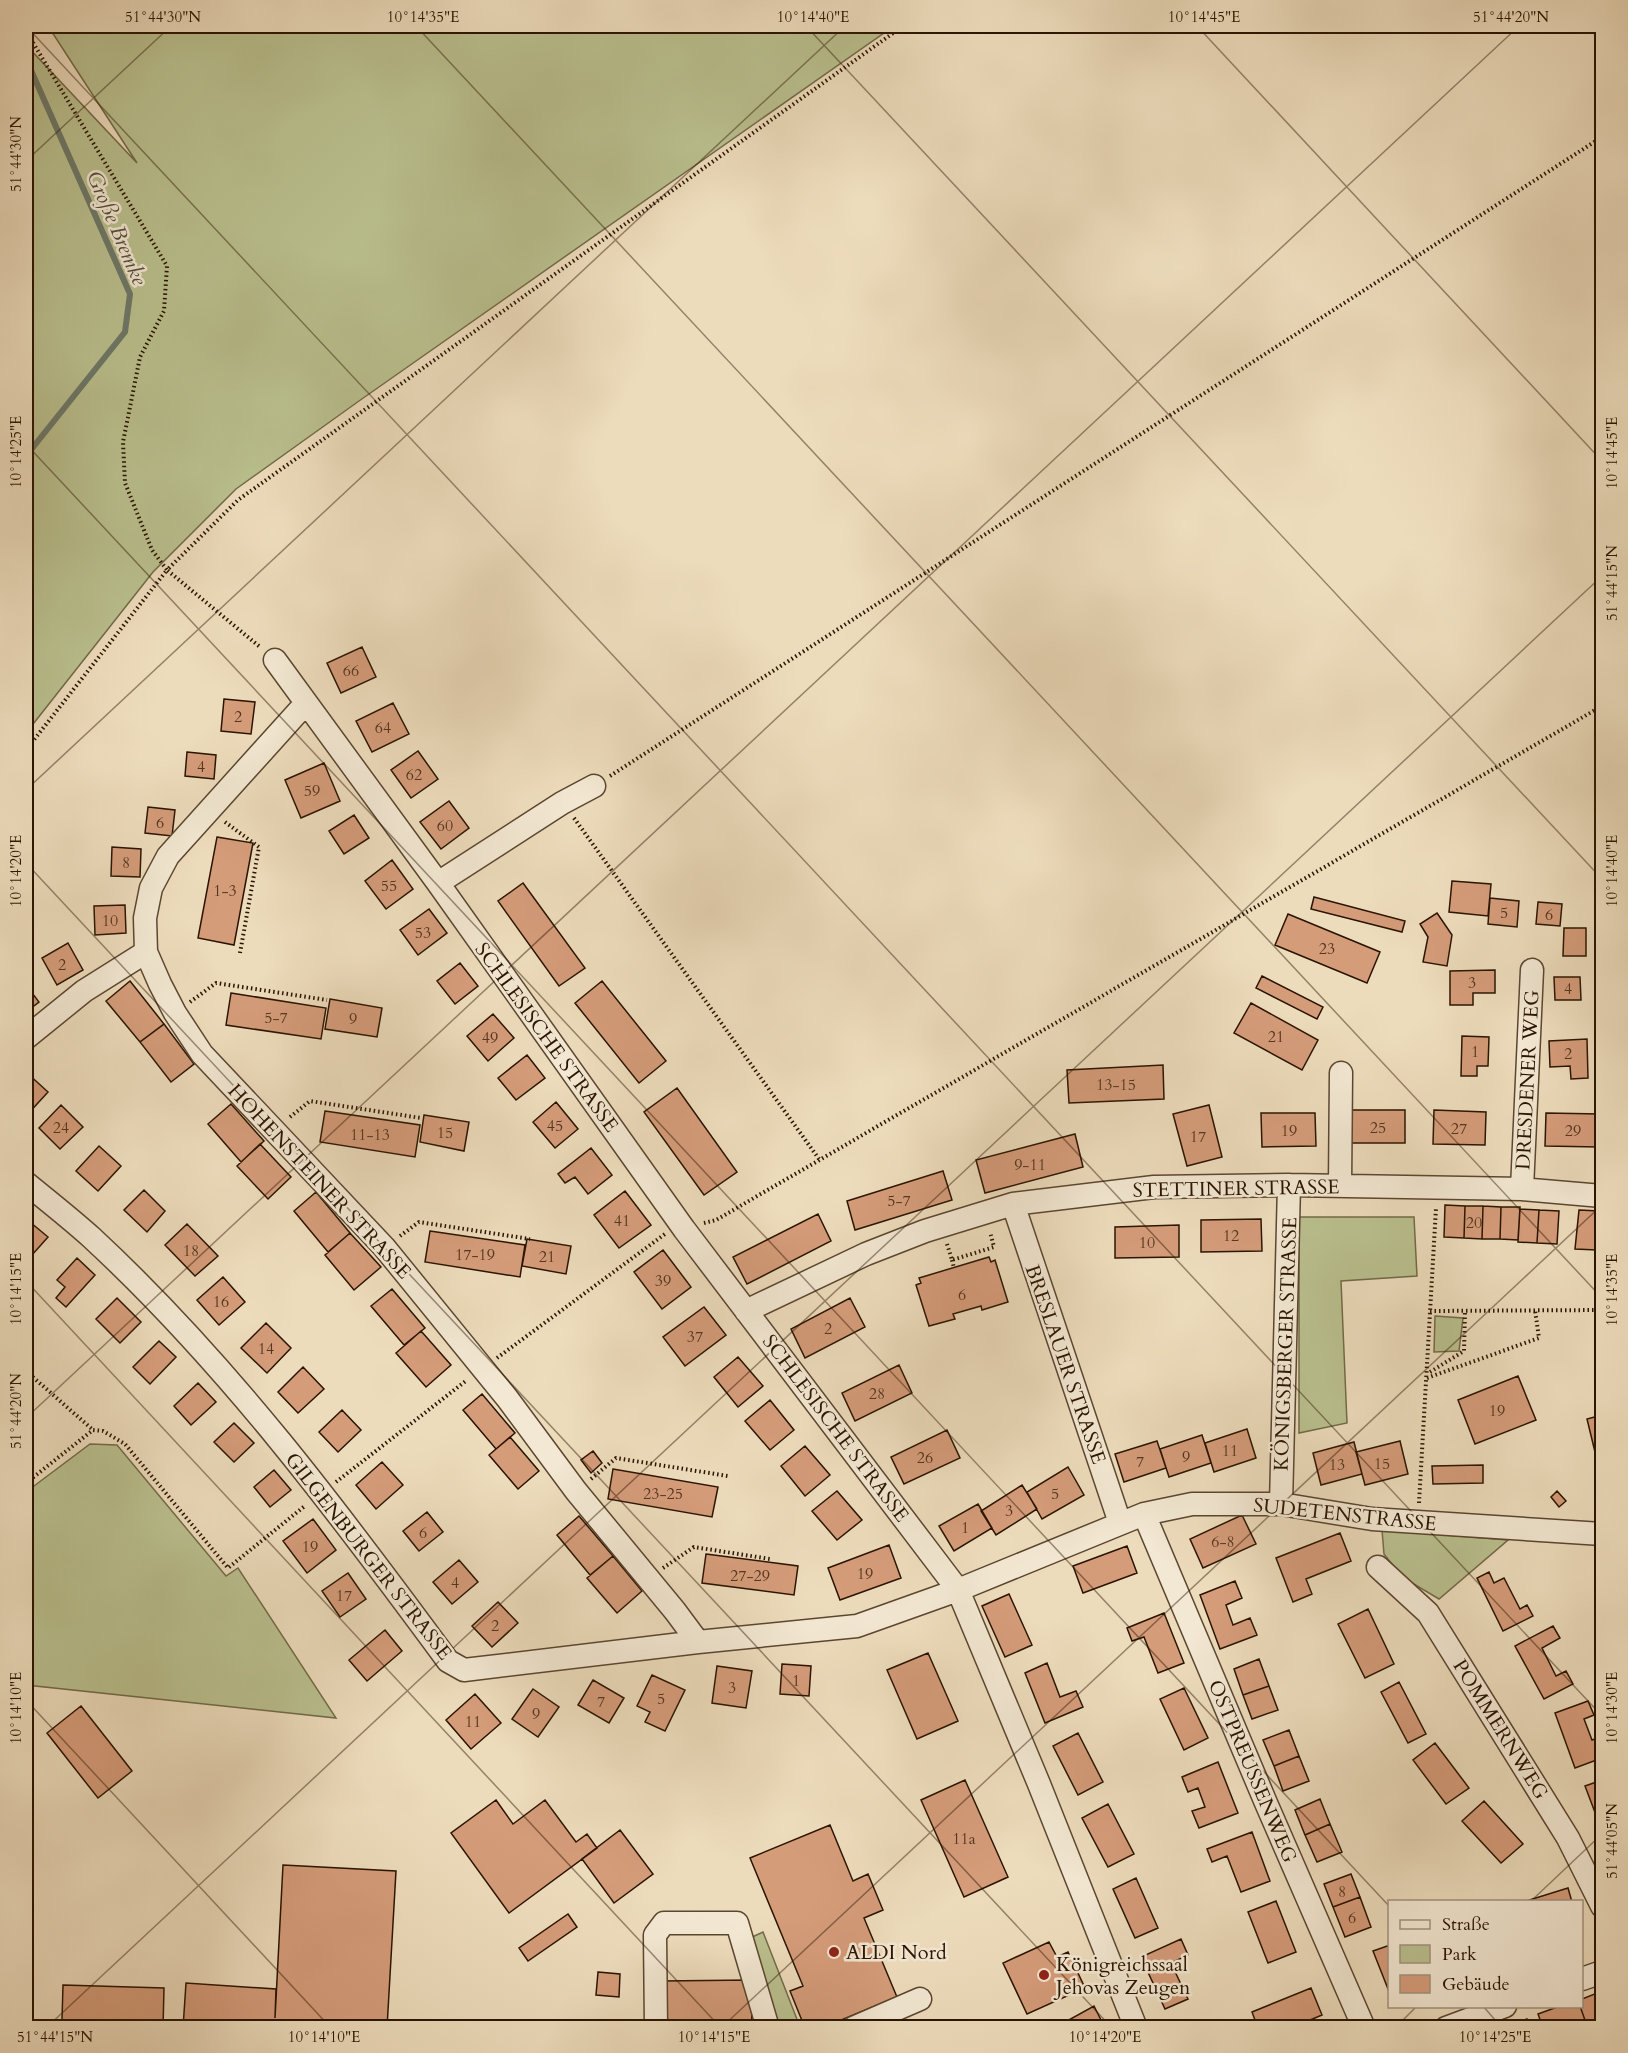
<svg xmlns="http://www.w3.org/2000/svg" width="1628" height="2053" font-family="Cardo,serif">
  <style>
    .green { fill: #bac08f; stroke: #726a48; stroke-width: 1.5 }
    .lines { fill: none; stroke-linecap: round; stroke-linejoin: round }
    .stream { stroke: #6d7969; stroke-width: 6 }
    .building { fill: #d59c7a; stroke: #2a1401; stroke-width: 1.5 }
    .minor-casing { stroke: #5b4630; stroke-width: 25 }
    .path { stroke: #2a1401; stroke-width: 4; stroke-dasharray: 1.5 3; stroke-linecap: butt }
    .minor { stroke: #f3e8d3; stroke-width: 22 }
    .ticks { fill: none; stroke: #2a1401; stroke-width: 1.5; stroke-opacity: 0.45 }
    .poi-dot { fill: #8f2418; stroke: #f3e8d3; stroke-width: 2 }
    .labels { text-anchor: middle; stroke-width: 5; stroke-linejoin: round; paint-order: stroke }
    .number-label { font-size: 16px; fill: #55361f }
    .street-label { font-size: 20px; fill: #2a1401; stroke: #f3e8d3 }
    .poi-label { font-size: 20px; fill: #2a1401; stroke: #f3e8d3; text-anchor: start }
    .water-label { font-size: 21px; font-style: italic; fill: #514f3e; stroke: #f3e8d3 }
    .neatline { fill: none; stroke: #2a1401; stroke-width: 2 }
    .ticks-label { font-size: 15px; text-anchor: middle; fill: #2a1401 }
  </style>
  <rect width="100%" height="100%" fill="#eddcbc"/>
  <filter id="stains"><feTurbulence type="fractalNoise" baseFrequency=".00333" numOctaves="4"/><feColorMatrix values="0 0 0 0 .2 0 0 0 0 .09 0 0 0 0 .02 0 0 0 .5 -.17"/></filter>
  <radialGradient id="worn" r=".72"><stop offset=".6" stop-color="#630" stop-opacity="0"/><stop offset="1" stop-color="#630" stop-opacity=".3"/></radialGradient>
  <path class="green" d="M48,26H894L359,401L236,489L153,572L26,733V45L137,163Z
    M1299,1217H1414L1417,1276L1341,1281L1347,1423L1299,1433Z
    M1435,1316L1463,1318L1459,1351L1434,1352Z
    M90,1444L117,1445L226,1576L238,1568L336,1718L26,1685V1492Z
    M1382,1530L1508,1540L1439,1599L1402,1577L1384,1554Z
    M763,1932L800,2027H779L748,1939Z"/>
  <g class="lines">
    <path class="stream" d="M26,59L130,294L125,332L26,456"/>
  </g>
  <path class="building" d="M362,647L376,677L341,693L327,663Z
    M224,699L255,702L251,734L221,731Z
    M393,703L409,734L372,752L356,721Z
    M418,751L438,779L411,798L391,770Z
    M187,752L216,755L214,779L185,776Z
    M324,763L340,801L301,818L285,780Z
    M449,801L469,828L441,849L420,822Z
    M148,807L175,810L172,836L145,833Z
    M354,815L369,838L344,854L329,831Z
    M217,837L253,843L234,945L198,938Z
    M112,847L141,849L140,877L111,876Z
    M392,860L413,889L386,909L365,881Z
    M1452,881L1491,884L1488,916L1449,912Z
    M523,883L585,968L559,986L498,901Z
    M1314,897L1405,921L1402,932L1311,909Z
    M1490,898L1519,901L1517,927L1488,924Z
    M1538,902L1562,904L1560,926L1536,924Z
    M125,905L126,933L95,935L94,906Z
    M429,909L447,933L418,955L400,930Z
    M1437,913L1452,935L1447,966L1423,962L1428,937L1420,924Z
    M1288,914L1380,952L1367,983L1275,945Z
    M1564,928H1586V956H1563Z
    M68,943L83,970L57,985L42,958Z
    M460,963L478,986L455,1004L437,981Z
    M1495,970V993H1473V1005H1450V971Z
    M1262,976L1323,1007L1317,1019L1256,988Z
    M1554,977H1580L1581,1000H1555Z
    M130,981L164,1024L140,1042L106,1001Z
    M602,981L666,1061L639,1083L575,1003Z
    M26,985L39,1002L26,1012Z
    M231,993L326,1008L321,1039L226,1025Z
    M330,999L382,1008L377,1037L325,1029Z
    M1251,1003L1318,1040L1302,1070L1234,1033Z
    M493,1014L514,1038L488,1061L467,1036Z
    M164,1024L194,1064L171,1082L140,1042Z
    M1462,1036L1489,1037L1488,1066H1477V1076H1461Z
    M1587,1039L1588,1078L1571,1079L1570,1066L1550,1067L1549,1041Z
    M527,1055L545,1078L516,1100L498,1078Z
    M1163,1065L1164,1099L1069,1103L1067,1070Z
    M26,1072L48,1092L26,1116Z
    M677,1088L737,1172L704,1195L644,1112Z
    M556,1102L578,1129L555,1148L533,1122Z
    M231,1104L264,1141L241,1162L208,1124Z
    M61,1105L83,1127L60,1149L39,1128Z
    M1209,1105L1222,1157L1187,1166L1173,1114Z
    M1351,1110H1405V1143H1351Z
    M1434,1110L1486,1112L1485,1145L1433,1144Z
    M325,1111L420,1125L415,1157L320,1142Z
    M1261,1113H1315L1316,1146L1262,1147Z
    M1546,1113L1600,1114L1599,1147L1545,1146Z
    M424,1115L469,1122L464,1151L420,1142Z
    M1075,1134L1083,1167L985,1193L976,1160Z
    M260,1144L291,1177L268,1199L237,1166Z
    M99,1146L121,1166L98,1191L76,1171Z
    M591,1148L612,1175L588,1194L575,1177L565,1183L558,1174Z
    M943,1171L952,1200L855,1230L847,1201Z
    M144,1190L165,1211L147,1232L124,1210Z
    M625,1191L651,1225L619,1248L594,1215Z
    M316,1192L350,1233L328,1252L294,1211Z
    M1445,1205L1465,1206L1464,1238L1444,1237Z
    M1465,1206H1483L1482,1239L1464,1238Z
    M1483,1206L1501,1207L1500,1239H1482Z
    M1501,1207H1520L1518,1240L1500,1239Z
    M1520,1209L1539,1210L1537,1243L1518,1242Z
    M1539,1210L1559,1211L1557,1244L1537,1243Z
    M1579,1210L1599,1211L1597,1250L1575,1249Z
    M1599,1211H1602V1250H1597Z
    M818,1214L831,1241L747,1284L733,1257Z
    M1261,1219L1262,1251L1201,1252V1220Z
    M30,1222L48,1237L32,1255L26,1250V1228Z
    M187,1224L218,1256L195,1276L165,1245Z
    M1179,1225V1257L1115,1258V1227Z
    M430,1231L525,1245L520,1277L425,1262Z
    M350,1233L381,1267L354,1290L325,1255Z
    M527,1239L571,1246L566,1274L522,1266Z
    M663,1250L691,1287L662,1309L634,1272Z
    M989,1257L991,1262L995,1260L1008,1302L982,1310L981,1306L953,1314L955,1319L929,1326L916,1285L921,1283L919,1278Z
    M77,1258L95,1275L66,1307L56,1298L65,1287L57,1280Z
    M223,1277L245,1302L219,1325L197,1300Z
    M392,1289L425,1328L404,1345L371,1306Z
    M117,1298L141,1322L120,1343L96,1319Z
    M850,1298L865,1327L805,1358L791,1329Z
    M704,1307L726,1335L685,1366L663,1337Z
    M266,1323L291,1348L267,1373L241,1348Z
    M421,1331L451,1365L426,1387L396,1353Z
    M159,1341L176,1357L150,1384L133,1367Z
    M738,1357L763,1386L738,1407L714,1377Z
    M899,1365L912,1393L855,1421L842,1393Z
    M303,1367L324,1389L298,1413L278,1392Z
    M1518,1376L1536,1420L1475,1444L1458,1400Z
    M198,1383L216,1402L191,1425L174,1406Z
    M482,1394L515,1433L496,1449L463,1410Z
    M770,1400L794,1430L770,1450L745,1421Z
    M342,1410L361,1430L338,1452L319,1432Z
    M1602,1415V1450L1595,1452L1587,1419Z
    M234,1423L254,1443L234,1462L214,1442Z
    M1247,1429L1256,1458L1214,1472L1205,1443Z
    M947,1430L960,1458L904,1484L891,1457Z
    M1202,1435L1211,1463L1169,1477L1160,1449Z
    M510,1437L539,1471L518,1489L489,1455Z
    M1157,1441L1166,1468L1124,1482L1115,1454Z
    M1400,1441L1408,1474L1365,1485L1356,1452Z
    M1354,1442L1362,1474L1321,1485L1313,1453Z
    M805,1446L830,1475L805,1496L781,1466Z
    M593,1451L602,1463L591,1473L581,1460Z
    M382,1462L403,1485L376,1509L356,1485Z
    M1483,1465V1483L1433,1484L1432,1466Z
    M1068,1467L1084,1495L1042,1519L1027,1492Z
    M613,1469L718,1487L712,1517L608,1499Z
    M274,1470L291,1490L270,1507L254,1487Z
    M1022,1485L1037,1509L996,1535L981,1511Z
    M837,1491L862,1520L837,1540L812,1511Z
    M1557,1491L1566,1501L1559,1507L1551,1497Z
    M978,1504L992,1528L954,1551L939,1526Z
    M427,1512L443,1532L419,1551L403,1531Z
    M1242,1515L1256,1544L1203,1568L1190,1539Z
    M579,1516L613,1556L590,1575L557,1535Z
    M313,1519L336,1550L307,1573L283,1541Z
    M1340,1533L1351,1561L1306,1579L1312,1594L1293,1602L1276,1558Z
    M889,1545L901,1578L840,1600L828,1568Z
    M1127,1546L1137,1573L1083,1593L1073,1566Z
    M706,1554L798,1566L794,1595L702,1583Z
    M613,1556L642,1591L617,1613L587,1578Z
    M459,1560L478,1582L452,1604L433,1582Z
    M1489,1572L1494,1583L1504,1578L1520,1609L1527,1605L1533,1616L1503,1631L1477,1578Z
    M348,1573L366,1599L340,1617L322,1591Z
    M1235,1581L1242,1598L1226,1605L1233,1625L1250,1618L1257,1635L1220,1649L1200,1595Z
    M1009,1594L1032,1645L1005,1657L982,1606Z
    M498,1602L518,1623L492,1647L472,1626Z
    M1368,1609L1394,1664L1365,1678L1338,1624Z
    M1164,1613L1184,1663L1158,1673L1144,1637L1132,1641L1127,1628Z
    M1553,1626L1560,1638L1542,1648L1556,1676L1566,1671L1573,1684L1544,1699L1515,1646Z
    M385,1630L402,1651L367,1681L349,1660Z
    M928,1653L958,1721L917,1739L887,1670Z
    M1259,1659L1269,1686L1243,1695L1234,1669Z
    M1047,1663L1060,1697L1076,1691L1083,1707L1045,1723L1025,1673Z
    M782,1664L811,1666L809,1696L780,1694Z
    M717,1666L752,1671L746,1708L712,1703Z
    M652,1675L685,1690L665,1731L645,1722L650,1712L637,1706Z
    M593,1680L624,1698L609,1723L578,1705Z
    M1399,1682L1426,1734L1408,1743L1381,1692Z
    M1269,1686L1278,1710L1252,1719L1243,1695Z
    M1184,1688L1208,1738L1184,1750L1160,1699Z
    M533,1689L559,1707L538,1737L512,1719Z
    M475,1694L501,1723L471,1749L446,1720Z
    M1588,1701L1594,1715L1584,1719L1592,1740L1601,1737L1602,1758L1575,1768L1555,1713Z
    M81,1706L132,1771L98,1798L47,1733Z
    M1289,1730L1299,1756L1274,1766L1263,1740Z
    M1078,1733L1103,1782L1078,1795L1053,1746Z
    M1435,1743L1469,1788L1446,1804L1413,1760Z
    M1299,1756L1309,1781L1283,1791L1274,1766Z
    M1218,1762L1238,1813L1199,1828L1192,1811L1205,1807L1198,1788L1188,1792L1182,1777Z
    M965,1780L1008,1877L964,1897L921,1800Z
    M1602,1780V1831L1585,1786Z
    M1320,1799L1330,1824L1305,1835L1295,1810Z
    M496,1800L513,1824L545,1800L576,1842L587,1834L597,1848L509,1913L451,1833Z
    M1484,1801L1523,1844L1501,1863L1462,1821Z
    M1108,1804L1134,1854L1108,1867L1082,1818Z
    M1330,1824L1342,1852L1317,1862L1305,1835Z
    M830,1825L853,1881L868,1874L883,1910L864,1918L897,1997L822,2028H805L790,1991L803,1986L750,1858Z
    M620,1830L653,1874L614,1903L582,1859Z
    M1252,1832L1270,1881L1241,1892L1227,1856L1212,1862L1207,1849Z
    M283,1865L396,1871L387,2028H183L186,1983L276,1989L275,2018Z
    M1351,1874L1360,1897L1333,1907L1324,1884Z
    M1136,1878L1158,1928L1135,1938L1113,1889Z
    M1568,1888L1572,1902H1526V1901Z
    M1360,1897L1371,1927L1345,1937L1333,1907Z
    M1276,1901L1296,1952L1268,1963L1248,1912Z
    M568,1914L577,1927L528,1961L519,1948Z
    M1181,1939L1188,1955L1171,1963L1188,1999L1165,2009L1141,1957Z
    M1049,1942L1057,1957L1068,1952L1085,1988L1027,2014L1003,1963Z
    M1390,1945V1994L1373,1951Z
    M598,1972L620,1974L619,1997L596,1995Z
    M751,1980L752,2028H661V1981Z
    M63,1985L164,1988L163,2028H116V2021L62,2020Z
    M1311,1988L1322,2015L1291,2028H1258L1252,2012Z
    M1602,1991V2017L1586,2023L1580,2006L1582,1999Z
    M1094,2006L1105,2028H1068L1065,2022Z
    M1560,2006H1580L1586,2023L1581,2025L1582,2028H1543L1538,2014Z
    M1527,2019L1530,2028H1504Z
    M1234,2021L1236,2028H1216Z"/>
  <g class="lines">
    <g class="minor-casing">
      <path id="minor" d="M275,660L438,883L684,1229L958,1590L1039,1784L1136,2028
        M306,703L168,856L151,888L145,918L146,952L160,984L175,1013L202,1054L384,1247L507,1398L576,1491L675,1611L698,1642
        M438,883L562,803L594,786
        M26,1038L84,991L146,952
        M26,1183C48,1201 71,1219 92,1238C228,1364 339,1513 448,1661L464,1670L698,1642L857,1626L958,1590L1144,1514L1192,1504H1281L1372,1519L1602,1534
        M1340,1186L1341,1073
        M1522,1189L1532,970
        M1013,1204L1120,1523
        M746,1311L866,1254L925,1231L1013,1204L1154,1187L1289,1185L1522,1189L1602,1196
        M1281,1504L1289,1185
        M1144,1514L1266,1803L1364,2028
        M1378,1567L1428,1613L1568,1838L1602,1906
        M1582,1979L1602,1972
        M656,2028L655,1935L664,1923H737L768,2028
        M853,2028L920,1999
        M1446,2028L1505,2006"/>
    </g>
    <path class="path" d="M1599,26L1602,30
      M26,31L167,266L164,311L140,357L123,442L125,483L152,550L167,570L238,500L903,26
      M26,750L167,570L260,647
      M610,776L1602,137
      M574,818L819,1159
      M225,822L259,847L240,953
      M190,1002L216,983L327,1000
      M290,1117L310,1101L421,1118
      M704,1223L716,1220L1602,706
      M400,1236L419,1222L530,1239
      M947,1244L952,1260L994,1247L990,1232
      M952,1260L954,1268
      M1430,1311L1602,1310
      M497,1358L665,1234
      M26,1371L93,1430
      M1430,1372L1464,1351L1465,1311
      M1427,1378L1539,1338L1535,1310
      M591,1479L616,1458L728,1476
      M336,1482L467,1380
      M26,1483L93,1430L103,1431L125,1444L228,1568L306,1505
      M1419,1503L1436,1208
      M663,1568L694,1547L770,1559"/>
    <use href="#minor" class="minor"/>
  </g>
  <path class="ticks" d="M26,26L1602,1716M416,26L1602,1298M806,26L1602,879M1197,26L1602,461M1587,26L1602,42M26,161L171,26M26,444L1390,1907M26,790L845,26M26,863L1112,2028M26,1281L721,2028M26,1418L1519,26M26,1700L331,2028M1530,1902L1602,1834M1483,2006L1502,2028M46,2028L1602,576M721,2028L1602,1205M1395,2028L1417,2006"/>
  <g class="poi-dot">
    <circle cx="834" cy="1952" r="6"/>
    <circle cx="1044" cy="1975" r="6"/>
  </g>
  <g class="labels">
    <g class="number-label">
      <text x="351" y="676">66</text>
      <text x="238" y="722">2</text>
      <text x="383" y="733">64</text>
      <text x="201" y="772">4</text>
      <text x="414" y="780">62</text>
      <text x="312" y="796">59</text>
      <text x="160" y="828">6</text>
      <text x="445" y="831">60</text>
      <text x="126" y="868">8</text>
      <text x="389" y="891">55</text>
      <text x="225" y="896">1-3</text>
      <text x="1504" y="918">5</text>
      <text x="1549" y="920">6</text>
      <text x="110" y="926">10</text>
      <text x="423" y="938">53</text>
      <text x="1327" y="954">23</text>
      <text x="62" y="970">2</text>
      <text x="1472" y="988">3</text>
      <text x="1568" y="994">4</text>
      <text x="276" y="1023">5-7</text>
      <text x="353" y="1024">9</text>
      <text x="1276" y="1042">21</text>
      <text x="490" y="1043">49</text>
      <text x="1475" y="1057">1</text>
      <text x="1568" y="1059">2</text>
      <text x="1116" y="1090">13-15</text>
      <text x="555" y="1131">45</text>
      <text x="61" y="1133">24</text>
      <text x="1378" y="1133">25</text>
      <text x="1459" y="1134">27</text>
      <text x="1289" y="1136">19</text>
      <text x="1573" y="1136">29</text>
      <text x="445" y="1138">15</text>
      <text x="370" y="1140">11-13</text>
      <text x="1198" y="1142">17</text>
      <text x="1030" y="1170">9-11</text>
      <text x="899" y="1206">5-7</text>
      <text x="622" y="1226">41</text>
      <text x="1474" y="1228">20</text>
      <text x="1231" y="1241">12</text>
      <text x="1147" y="1248">10</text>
      <text x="191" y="1256">18</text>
      <text x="475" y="1260">17-19</text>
      <text x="547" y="1262">21</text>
      <text x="663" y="1286">39</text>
      <text x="962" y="1300">6</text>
      <text x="221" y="1307">16</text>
      <text x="828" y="1334">2</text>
      <text x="695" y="1342">37</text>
      <text x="266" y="1354">14</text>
      <text x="877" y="1399">28</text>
      <text x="1497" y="1416">19</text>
      <text x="1230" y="1456">11</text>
      <text x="1186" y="1462">9</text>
      <text x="925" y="1463">26</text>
      <text x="1140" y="1467">7</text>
      <text x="1382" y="1469">15</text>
      <text x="1337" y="1470">13</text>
      <text x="663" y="1499">23-25</text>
      <text x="1055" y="1499">5</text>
      <text x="1009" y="1516">3</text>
      <text x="965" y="1533">1</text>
      <text x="423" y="1538">6</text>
      <text x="1223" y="1547">6-8</text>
      <text x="310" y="1552">19</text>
      <text x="865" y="1579">19</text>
      <text x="750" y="1581">27-29</text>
      <text x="455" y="1588">4</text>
      <text x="344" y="1601">17</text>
      <text x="495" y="1631">2</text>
      <text x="796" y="1686">1</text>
      <text x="732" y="1693">3</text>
      <text x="661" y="1704">5</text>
      <text x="601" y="1707">7</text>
      <text x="536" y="1719">9</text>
      <text x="473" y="1727">11</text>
      <text x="964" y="1844">11a</text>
      <text x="1342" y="1897">8</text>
      <text x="1352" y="1923">6</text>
    </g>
    <g class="street-label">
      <text transform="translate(547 1037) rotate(54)" y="7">SCHLESISCHE STRASSE</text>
      <text transform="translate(1527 1080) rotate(-87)" y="7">DRESDENER WEG</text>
      <text transform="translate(320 1181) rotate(47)" y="7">HOHENSTEINER STRASSE</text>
      <text transform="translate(1236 1188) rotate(-1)" y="7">STETTINER STRASSE</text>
      <text transform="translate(1285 1344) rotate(-88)" y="7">KÖNIGSBERGER STRASSE</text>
      <text transform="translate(1066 1364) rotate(71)" y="7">BRESLAUER STRASSE</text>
      <text transform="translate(836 1428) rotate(53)" y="7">SCHLESISCHE STRASSE</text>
      <text transform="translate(1345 1514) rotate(6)" y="7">SUDETENSTRASSE</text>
      <text transform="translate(369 1556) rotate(52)" y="7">GILGENBURGER STRASSE</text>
      <text transform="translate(1501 1729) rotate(58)" y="7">POMMERNWEG</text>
      <text transform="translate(1253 1771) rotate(67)" y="7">OSTPREUSSENWEG</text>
    </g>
    <g class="poi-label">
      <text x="846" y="1959">ALDI Nord</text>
      <text x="1056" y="1971">Königreichssaal<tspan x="1056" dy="23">Jehovas Zeugen</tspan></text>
    </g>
    <g class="water-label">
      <text transform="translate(117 228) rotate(67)" y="7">Große Bremke</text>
    </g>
  </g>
  <rect width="1628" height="2053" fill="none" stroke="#eddcbc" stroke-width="66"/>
  <rect x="1388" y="1900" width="195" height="108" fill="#f3e8d3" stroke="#a3937f" stroke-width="1.5"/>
  <rect x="1400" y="1920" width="30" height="9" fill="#f3e8d3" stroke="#a3937f" stroke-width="1.5"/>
  <text x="1442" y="1930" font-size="18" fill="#2a1401">Straße</text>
  <rect x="1400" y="1945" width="30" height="18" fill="#bac08f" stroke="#a3937f" stroke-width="1.5"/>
  <text x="1442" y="1960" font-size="18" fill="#2a1401">Park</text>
  <rect x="1400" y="1975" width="30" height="18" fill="#d59c7a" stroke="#a3937f" stroke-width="1.5"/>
  <text x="1442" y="1990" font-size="18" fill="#2a1401">Gebäude</text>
  <rect x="33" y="33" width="1562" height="1987" class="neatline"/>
  <g class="ticks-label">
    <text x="163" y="22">51°44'30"N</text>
    <text x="423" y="22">10°14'35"E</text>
    <text x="813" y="22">10°14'40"E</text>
    <text x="1204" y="22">10°14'45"E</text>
    <text x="1511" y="22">51°44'20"N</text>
    <text transform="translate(16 154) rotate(-90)" y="5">51°44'30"N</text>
    <text transform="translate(16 452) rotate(-90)" y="5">10°14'25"E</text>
    <text transform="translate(1612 453) rotate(-90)" y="5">10°14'45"E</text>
    <text transform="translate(1612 583) rotate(-90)" y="5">51°44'15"N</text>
    <text transform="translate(16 871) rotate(-90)" y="5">10°14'20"E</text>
    <text transform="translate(1612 871) rotate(-90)" y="5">10°14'40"E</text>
    <text transform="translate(16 1289) rotate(-90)" y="5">10°14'15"E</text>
    <text transform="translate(1612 1290) rotate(-90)" y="5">10°14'35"E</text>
    <text transform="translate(16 1411) rotate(-90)" y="5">51°44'20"N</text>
    <text transform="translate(16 1708) rotate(-90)" y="5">10°14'10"E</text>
    <text transform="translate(1612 1708) rotate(-90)" y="5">10°14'30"E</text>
    <text transform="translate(1612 1841) rotate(-90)" y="5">51°44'05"N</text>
    <text x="55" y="2042">51°44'15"N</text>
    <text x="324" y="2042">10°14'10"E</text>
    <text x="714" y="2042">10°14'15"E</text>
    <text x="1105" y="2042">10°14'20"E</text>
    <text x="1495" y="2042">10°14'25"E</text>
  </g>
  <rect width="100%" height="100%" filter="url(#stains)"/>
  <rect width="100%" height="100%" fill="url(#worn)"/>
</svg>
